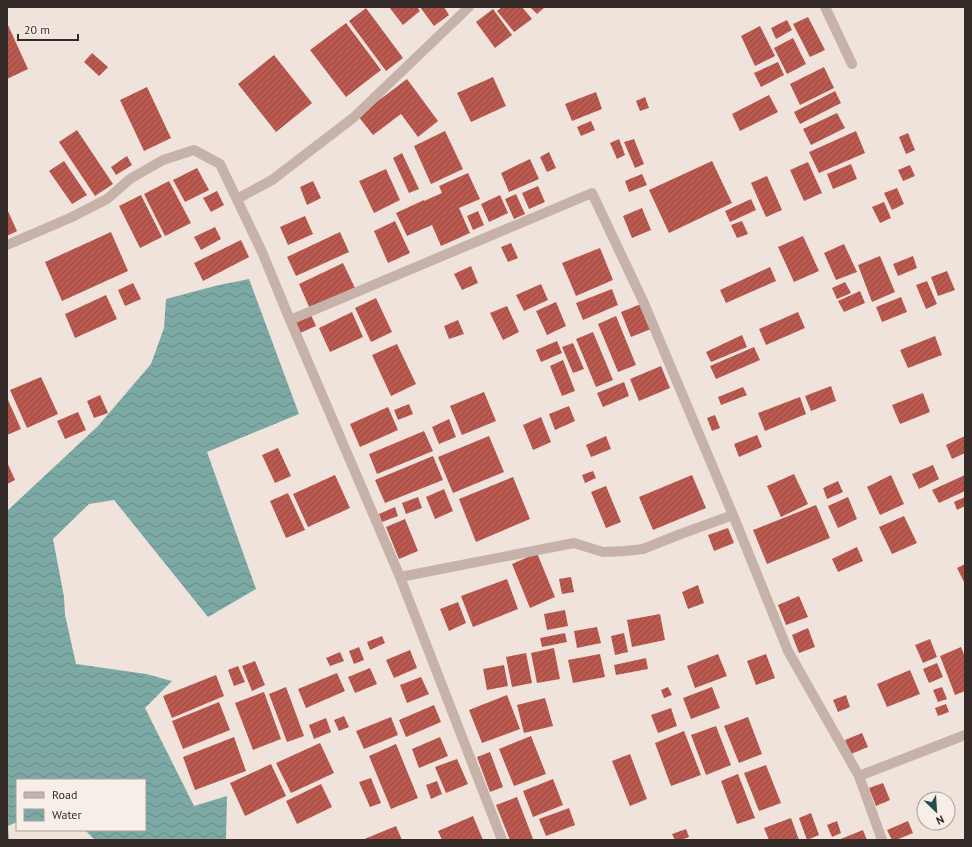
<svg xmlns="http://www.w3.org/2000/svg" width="972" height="847" font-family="'PT Sans',sans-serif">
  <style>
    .water { fill: url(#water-waves) }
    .building { fill: url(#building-hatch) }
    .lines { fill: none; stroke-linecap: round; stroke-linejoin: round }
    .minor { stroke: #c6b2a9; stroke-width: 10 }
  </style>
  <defs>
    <pattern id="water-waves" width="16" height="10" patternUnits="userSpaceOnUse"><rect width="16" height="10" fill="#7da9a5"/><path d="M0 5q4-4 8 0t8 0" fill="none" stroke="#678a86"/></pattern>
    <pattern id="building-hatch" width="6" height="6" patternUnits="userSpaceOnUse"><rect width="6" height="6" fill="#ba594f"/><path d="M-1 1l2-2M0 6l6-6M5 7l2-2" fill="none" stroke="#984a42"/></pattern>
  </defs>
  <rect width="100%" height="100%" fill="#efe3db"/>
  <path class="water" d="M249,279L299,414L207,452L256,589L208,617L114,500L89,504L53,539L64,597L65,615L76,664L146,674L172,681L145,708L194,806L227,796L226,840H95L85,830H145V780H17V822L8,826L9,840H7V511L98,426L151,364L164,328L166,299L215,286Z"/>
  <path class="building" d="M389,7H417L420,11L403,25Z
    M420,7H444L449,15L434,26Z
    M502,7H522L532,19L514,32L497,11Z
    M530,7H545L537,14Z
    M366,8L403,58L386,71L349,21Z
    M493,9L512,35L495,48L476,22Z
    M808,17L825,50L810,57L793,24Z
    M787,20L792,30L776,39L771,28Z
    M7,23L28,69L7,79Z
    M346,23L381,70L346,97L310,50Z
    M760,26L775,56L755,66L741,36Z
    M793,38L806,64L787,74L774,48Z
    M92,53L108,67L99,76L84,62Z
    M274,55L312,103L276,132L238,84Z
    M778,62L784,75L761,87L754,73Z
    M824,67L834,88L800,105L790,84Z
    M493,77L506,106L471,122L457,93Z
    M407,79L438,121L418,137L401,114L373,135L358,116Z
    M147,87L171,138L144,151L120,100Z
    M835,91L841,103L800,124L794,112Z
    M596,92L602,109L572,121L565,104Z
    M769,95L778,112L740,131L732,114Z
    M645,97L649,108L640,111L636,101Z
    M837,113L845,128L811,145L803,129Z
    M591,121L595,130L581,136L577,127Z
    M77,130L113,184L95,196L59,142Z
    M445,131L463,169L431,184L414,146Z
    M856,131L865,153L819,173L809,152Z
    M908,133L915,150L906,154L899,137Z
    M619,139L625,155L617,159L610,143Z
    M634,139L644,164L635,168L624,142Z
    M549,152L556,168L547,172L540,157Z
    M402,153L419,189L409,193L393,158Z
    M127,156L132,165L116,175L111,167Z
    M530,159L539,179L509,192L501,173Z
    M64,161L87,195L72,204L49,171Z
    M712,161L732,203L669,233L649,190Z
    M808,162L822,193L804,201L790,170Z
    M851,164L857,179L833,189L827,174Z
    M910,165L915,176L903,181L898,170Z
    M197,168L209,190L185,202L173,180Z
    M386,169L400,200L374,213L359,181Z
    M468,173L480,199L459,208L470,233L441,246L432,225L407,236L396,213L424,200V201L442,193L439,186Z
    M642,174L647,185L629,192L625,181Z
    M767,176L782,210L766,217L751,183Z
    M169,181L191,223L165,236L144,194Z
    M313,181L321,198L307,205L300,187Z
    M538,186L545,202L529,209L522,193Z
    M897,188L904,204L892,210L884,193Z
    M217,191L224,205L211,212L203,198Z
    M516,194L525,214L514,219L505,199Z
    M141,195L162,237L140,248L119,206Z
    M500,195L508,213L489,222L481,204Z
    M751,199L756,210L730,222L725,211Z
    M884,202L891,218L880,223L872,207Z
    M642,208L651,230L632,238L623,216Z
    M7,209L17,231L7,236Z
    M478,211L484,225L473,230L467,216Z
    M305,216L313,234L288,245L280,227Z
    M395,221L410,253L388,263L374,231Z
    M742,221L748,234L737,238L731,225Z
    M215,227L221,239L201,250L194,237Z
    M111,232L128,271L62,301L45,262Z
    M340,232L349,252L296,276L287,257Z
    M803,236L819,271L794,282L778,247Z
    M241,240L249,257L203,281L194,263Z
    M511,243L518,258L508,262L501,247Z
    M844,244L857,272L836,280L824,253Z
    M600,248L613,280L576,296L562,263Z
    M880,256L895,292L872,302L858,265Z
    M913,256L917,268L898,276L893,264Z
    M343,263L355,288L310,309L299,284Z
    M471,266L478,283L462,290L454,274Z
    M770,267L776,281L726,303L720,290Z
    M947,271L955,290L938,296L931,277Z
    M927,281L937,304L926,309L916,285Z
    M845,282L851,293L837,299L832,288Z
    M133,283L141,299L125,306L118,290Z
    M541,284L548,300L524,311L516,295Z
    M612,289L618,305L583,320L576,303Z
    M860,291L865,303L844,312L838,301Z
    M106,295L117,319L75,338L65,314Z
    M901,297L907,312L882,322L876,307Z
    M376,298L392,332L371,342L355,308Z
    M556,302L566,326L547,335L536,311Z
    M641,304L651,329L631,337L621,312Z
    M507,306L519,332L503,340L490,313Z
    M352,312L363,337L330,352L319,328Z
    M798,312L805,328L766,345L759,329Z
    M311,315L316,326L300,333L295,322Z
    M616,316L636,365L618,372L598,324Z
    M458,320L464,334L449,339L444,326Z
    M593,332L613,380L596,387L576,339Z
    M742,335L747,347L711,362L706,352Z
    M935,336L942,355L908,368L900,350Z
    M557,341L562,353L541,362L536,350Z
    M573,343L584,369L573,373L562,347Z
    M397,344L416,384L391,396L372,355Z
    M754,347L760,360L716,379L710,366Z
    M563,360L575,391L562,396L550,366Z
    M661,366L670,388L639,401L630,379Z
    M41,377L58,414L27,428L10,390Z
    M624,382L629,396L603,407L597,393Z
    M831,386L836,401L811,411L805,396Z
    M743,387L747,395L721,405L718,397Z
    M484,392L496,421L462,435L450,406Z
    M923,393L930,412L900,424L892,405Z
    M100,395L108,413L94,418L87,401Z
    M800,397L806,414L765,431L758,413Z
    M7,400H8L21,429L7,435Z
    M409,404L413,414L398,420L394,410Z
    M569,406L575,421L555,430L549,414Z
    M388,407L398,430L360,447L350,424Z
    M78,412L86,430L65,439L57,421Z
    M715,415L720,428L712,431L707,418Z
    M541,417L551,442L533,450L523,425Z
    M449,419L456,437L439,444L432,427Z
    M424,431L433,451L377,474L369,454Z
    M757,435L762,447L739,457L734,444Z
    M489,436L504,472L453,493L438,457Z
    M606,436L611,449L591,457L586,445Z
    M965,436V453L952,459L946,445Z
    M278,448L291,476L275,483L262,455Z
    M433,456L443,480L385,503L375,480Z
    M7,462L15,480L7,484Z
    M933,465L939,479L919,489L912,474Z
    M593,471L596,478L585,483L582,475Z
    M794,474L808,504L781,517L767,486Z
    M335,475L350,508L308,527L293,494Z
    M692,475L706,508L653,530L639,497Z
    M891,475L904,504L880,515L867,487Z
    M965,475V491L939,503L932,490Z
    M513,477L530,519L476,542L459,499Z
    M838,481L843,492L827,499L823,488Z
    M606,486L621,522L606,528L591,492Z
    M444,489L453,511L435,519L426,497Z
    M288,493L305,530L286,538L270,501Z
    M418,497L422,508L406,514L402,503Z
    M848,497L857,519L838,528L828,506Z
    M965,497V506L957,510L954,502Z
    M816,505L830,538L767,564L753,530Z
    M395,507L398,516L382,522L379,514Z
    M904,516L917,543L892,554L879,527Z
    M405,519L418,551L399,559L386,527Z
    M728,528L734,543L714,551L708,535Z
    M857,547L863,561L838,572L832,559Z
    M537,553L555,597L530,608L512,564Z
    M965,564V584L957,568Z
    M571,577L574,592L562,594L559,579Z
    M507,579L518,609L473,627L461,596Z
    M698,585L704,603L688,609L682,592Z
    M799,596L808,617L786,625L778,605Z
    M458,602L466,623L449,631L440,609Z
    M565,610L568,626L547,630L544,614Z
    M660,614L665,640L632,647L627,620Z
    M597,627L601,643L577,648L574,631Z
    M808,628L815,647L799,653L792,635Z
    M565,633L567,642L542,647L540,638Z
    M624,633L628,652L615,655L611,636Z
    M382,636L385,643L370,650L367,642Z
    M930,639L937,657L923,663L915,645Z
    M359,647L364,660L354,664L349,651Z
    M961,647L965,657V691L955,695L940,656Z
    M554,648L560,679L537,683L531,653Z
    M410,650L417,668L394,678L386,660Z
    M340,652L344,661L330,666L326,658Z
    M526,653L532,683L512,687L506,657Z
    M600,654L605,677L573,683L568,660Z
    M718,654L727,676L695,688L687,666Z
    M766,654L775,678L756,685L747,661Z
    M646,658L648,669L616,675L614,665Z
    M255,661L265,685L252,691L242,666Z
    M937,663L943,677L929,683L923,669Z
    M504,665L508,686L487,690L483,669Z
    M238,666L245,682L234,686L228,670Z
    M370,668L377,684L355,693L348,677Z
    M910,670L920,694L887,707L877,684Z
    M337,673L345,691L306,708L298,689Z
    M216,675L224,696L172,718L163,696Z
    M421,677L429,694L407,703L400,685Z
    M286,687L304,736L287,742L269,694Z
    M668,687L672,695L664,698L661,690Z
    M712,687L720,708L691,719L683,698Z
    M942,687L947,699L938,702L933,690Z
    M264,692L281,739L253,750L235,703Z
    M507,695L520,729L482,743L469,710Z
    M846,695L850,707L838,712L833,700Z
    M545,698L553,726L524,733L517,705Z
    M219,702L230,730L183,749L172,721Z
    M946,704L949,712L938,716L935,708Z
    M434,705L441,722L406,737L399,720Z
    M671,708L677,726L658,733L651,715Z
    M344,716L349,727L339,731L334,720Z
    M391,717L398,735L364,749L356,731Z
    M748,717L762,754L739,763L724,726Z
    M326,718L331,732L314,739L309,725Z
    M716,726L731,765L706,775L691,735Z
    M684,731L701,775L671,786L655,743Z
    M862,733L868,747L851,754L845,740Z
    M531,736L546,774L514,786L499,749Z
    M234,737L246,771L195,790L183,757Z
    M440,737L448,756L419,768L412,749Z
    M320,743L334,773L291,793L276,763Z
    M396,744L418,798L391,809L369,756Z
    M490,752L503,787L490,792L477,757Z
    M630,754L647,799L630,806L612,761Z
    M457,759L468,784L446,793L435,767Z
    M271,764L286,796L245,816L230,783Z
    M766,765L781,803L759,811L744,773Z
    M738,774L755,818L737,824L721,781Z
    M371,778L381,803L370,807L359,782Z
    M553,779L563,805L533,817L523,791Z
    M437,781L442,794L431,799L426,785Z
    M883,783L890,800L876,806L869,788Z
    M321,784L332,807L297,824L286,801Z
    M517,797L533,839L530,840H510L496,805Z
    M569,808L575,825L546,836L539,819Z
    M811,813L819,835L807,840L799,818Z
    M473,816L483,840H442L438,831Z
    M791,818L799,840H769L764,828Z
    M837,821L841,833L832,837L827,825Z
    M908,821L913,833L896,840H892L887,830Z
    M396,826L402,840H362Z
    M686,829L689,837L681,840H675L672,834Z
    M863,830L867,840H838Z"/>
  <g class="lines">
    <path class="minor" d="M825,7L852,64
      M237,199L272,180L353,118L469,7
      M7,245L72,217L107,199L130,179L163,160L194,150L220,164L262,252L290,320L400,577L502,840
      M290,320L592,193L643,301L733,515L788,651L859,776L882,840
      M400,577L574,543L603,552L625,551L643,549L678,535L733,515
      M859,776L965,735"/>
  </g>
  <rect width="972" height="847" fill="none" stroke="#342a28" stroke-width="16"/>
  <rect x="16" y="779" width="130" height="52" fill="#f7eee7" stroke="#a9a09b"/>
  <rect x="24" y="792" width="20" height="6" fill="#c6b2a9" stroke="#a9a09b"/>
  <text x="52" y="799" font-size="12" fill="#342a28">Road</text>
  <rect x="24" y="809" width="20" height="12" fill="url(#water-waves)" stroke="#a9a09b"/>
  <text x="52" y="819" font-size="12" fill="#342a28">Water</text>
  <g transform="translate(936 811) rotate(155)"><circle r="19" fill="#f7eee7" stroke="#a9a09b"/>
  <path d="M0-3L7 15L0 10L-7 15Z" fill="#22514d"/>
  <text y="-6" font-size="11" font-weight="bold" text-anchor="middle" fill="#342a28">N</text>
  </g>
  <path d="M18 34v6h60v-6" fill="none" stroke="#342a28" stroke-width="2"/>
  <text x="24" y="34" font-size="12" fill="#342a28" stroke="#f7eee7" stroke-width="3" paint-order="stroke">20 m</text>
</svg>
